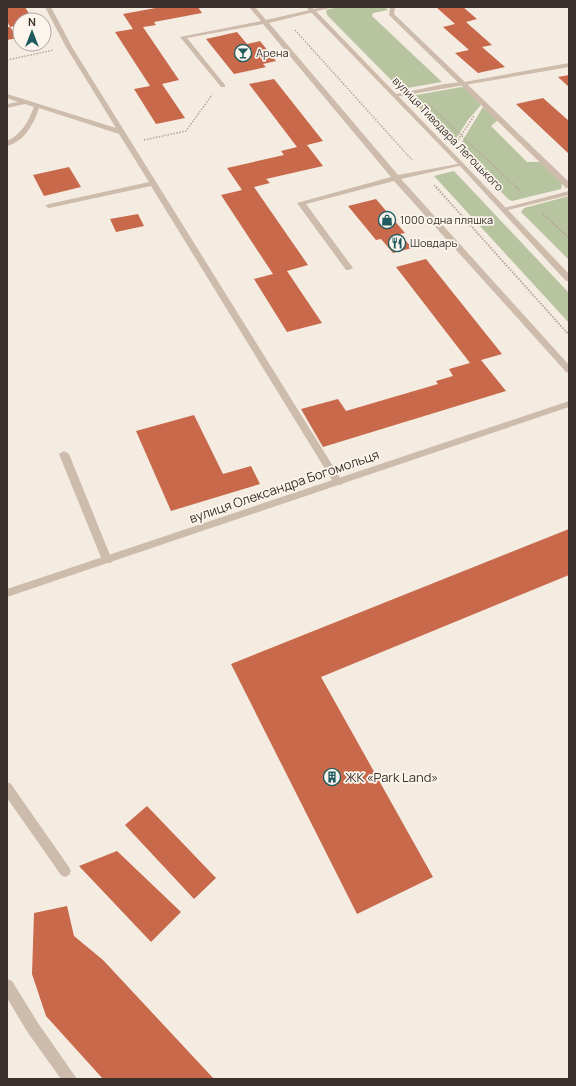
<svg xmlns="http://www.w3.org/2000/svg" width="576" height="1086" font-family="Manrope,sans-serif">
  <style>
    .green { fill: #b8c4a0 }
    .building { fill: #c8694b }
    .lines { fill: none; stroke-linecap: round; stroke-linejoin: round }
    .path-far1 { stroke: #b9a596; stroke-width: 1.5; stroke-dasharray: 1.5 1.5; stroke-linecap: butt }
    .path { stroke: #b9a596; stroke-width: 2; stroke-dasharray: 1.5 1.5; stroke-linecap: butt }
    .service { fill: #cdbbac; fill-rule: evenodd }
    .minor { fill: #cdbbac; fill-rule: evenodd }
    .tertiary { fill: #cdbbac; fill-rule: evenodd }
    .labels { text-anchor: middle; stroke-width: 3.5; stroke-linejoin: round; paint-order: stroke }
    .far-poi-label { font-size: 11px; fill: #3b302b; stroke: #fbf5ee; text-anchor: start }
    .far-street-label { font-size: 11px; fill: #3b302b; stroke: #fbf5ee }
    .street-label { font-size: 13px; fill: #3b302b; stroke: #fbf5ee }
    .poi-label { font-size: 13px; fill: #3b302b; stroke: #fbf5ee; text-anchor: start }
  </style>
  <rect width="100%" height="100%" fill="#f4ebe1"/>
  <path class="green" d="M338,7H385L388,10L373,13L372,16L442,82L407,88L397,86L327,15L326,10Z
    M461,87L465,88L481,105L468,120L453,143L409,98L411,96Z
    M483,107L498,120L491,126L527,162H540L562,183L561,189L512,201L508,199L458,148Z
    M454,171L569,293V323L434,176Z
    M569,196V260L521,212L524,208Z"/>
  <path class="building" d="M7,7H25L33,20H20V25L10,27L7,21Z
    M161,7H198L202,13L154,22L156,25L143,27L179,80L162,84L185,118L156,124L134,89L150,86L115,32L133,29L123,14Z
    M436,7H463L477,19L466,22L492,45L482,47L505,67L478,73L455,53L469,50L443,27L455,24Z
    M7,27H10L18,38L7,40Z
    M237,32L247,44L260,41L276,61L263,64L266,67L234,74L206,39Z
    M569,75V87L558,77Z
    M274,79L323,141L307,145L323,166L266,179L270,183L254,187L308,265L287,271L322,323L287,332L254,279L273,274L221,195L242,190L227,168L284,155L281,151L297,147L249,84Z
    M543,98L569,121V154L516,104Z
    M69,167L81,187L44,196L33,175Z
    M376,199L405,233L400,234L412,248L393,253L381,239L376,240L348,206Z
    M138,214L144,226L116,232L110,219Z
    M426,259L502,354L481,360L506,391L323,447L301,409L338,399L346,411L438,384L436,381L453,376L449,369L470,363L396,267Z
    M194,415L223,474L251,466L260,484L171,511L136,431Z
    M569,529V575L321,677L433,877L357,914L231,664Z
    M147,806L216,878L194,899L125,825Z
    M117,851L181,912L151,942L79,866Z
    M67,906L74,936L103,960L214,1079H103L46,1016L32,974L34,913Z"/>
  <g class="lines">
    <path class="path-far1" d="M295,30L412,160
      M7,60L54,50
      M429,105L517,188
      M144,140L186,131L212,95
      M458,140L474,116
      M434,185L437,188"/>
    <path class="path" d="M436,187L569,335
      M516,187L520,191
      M543,214L569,238"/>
    <path class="service" d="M45,7H51L72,47L341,479L343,482L341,485H335L151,186L49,208L45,206L49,204L149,182L119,134L39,108C33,125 25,141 7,146V141C22,134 28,122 34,107L25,104L7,108V104L18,102L7,98V94L116,128L66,47Z
      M249,7H255L266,20L323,7H334L269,23L398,175L463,163V165L401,179L569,365V373L566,372L394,181L306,204L353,268L349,270H346L297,203L391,177L263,24L187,38L225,85V87H221L180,37L261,21Z
      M388,7H395L394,14L569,182V188H566L389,15L390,9Z
      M569,191V195L504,211L500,209Z
      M64,451L69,454L112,560L111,563H103L102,560L59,454Z
      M7,782L11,784L69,867L71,871L69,875L65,877L61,875L7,798Z"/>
    <path class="minor" d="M569,63V67L395,97L392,95L444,84L464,82Z
      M569,401V407L7,597V589Z
      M7,979L12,981L38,1023L77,1079H61L28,1033L7,998Z"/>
    <path class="tertiary" d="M306,7H312L463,163L569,274V281H566L459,165Z"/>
  </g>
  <defs>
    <g id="bar-ring" transform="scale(0.9)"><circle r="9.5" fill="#fbf5ee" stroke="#1f5a5e" stroke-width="1.5"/><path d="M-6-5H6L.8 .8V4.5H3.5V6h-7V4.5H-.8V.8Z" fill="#1f5a5e"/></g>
    <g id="shop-ring" transform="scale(0.9)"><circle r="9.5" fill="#fbf5ee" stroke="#1f5a5e" stroke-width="1.5"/><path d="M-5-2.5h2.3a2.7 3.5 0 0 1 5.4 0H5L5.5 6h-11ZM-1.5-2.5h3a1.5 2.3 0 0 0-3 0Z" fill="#1f5a5e"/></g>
    <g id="restaurant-ring" transform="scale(0.9)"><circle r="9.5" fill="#fbf5ee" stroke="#1f5a5e" stroke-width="1.5"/><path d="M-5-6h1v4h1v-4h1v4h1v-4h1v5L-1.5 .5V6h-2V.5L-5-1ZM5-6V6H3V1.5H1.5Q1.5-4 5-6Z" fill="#1f5a5e"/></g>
    <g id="building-ring" transform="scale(0.9)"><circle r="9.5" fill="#fbf5ee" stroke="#1f5a5e" stroke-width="1.5"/><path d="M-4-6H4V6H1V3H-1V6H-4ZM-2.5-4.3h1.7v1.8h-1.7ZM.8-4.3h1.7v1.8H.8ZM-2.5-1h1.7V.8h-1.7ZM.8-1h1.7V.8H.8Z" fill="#1f5a5e"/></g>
  </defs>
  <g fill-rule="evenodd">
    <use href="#bar-ring" x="243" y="53"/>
    <use href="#shop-ring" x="387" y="220"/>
    <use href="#restaurant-ring" x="397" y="243"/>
    <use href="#building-ring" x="332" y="777"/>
  </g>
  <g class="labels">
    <g class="far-poi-label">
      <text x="256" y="57">Арена</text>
      <text x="400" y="224">1000 одна пляшка</text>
      <text x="410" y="247">Шовдарь</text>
    </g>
    <g class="far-street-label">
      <text transform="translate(448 134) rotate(46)" y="4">вулиця Тиводара Легоцького</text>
    </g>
    <g class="street-label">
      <text transform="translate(284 486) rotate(-19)" y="5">вулиця Олександра Богомольця</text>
    </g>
    <g class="poi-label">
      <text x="345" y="782">ЖК «Park Land»</text>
    </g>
  </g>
  <rect width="576" height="1086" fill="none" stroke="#3b302b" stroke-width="16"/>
  <g transform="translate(32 32)"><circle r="19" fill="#fbf5ee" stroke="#aea6a0"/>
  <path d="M0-3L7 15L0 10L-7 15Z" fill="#1f5a5e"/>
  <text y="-6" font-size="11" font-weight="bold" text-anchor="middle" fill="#3b302b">N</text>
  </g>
</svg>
